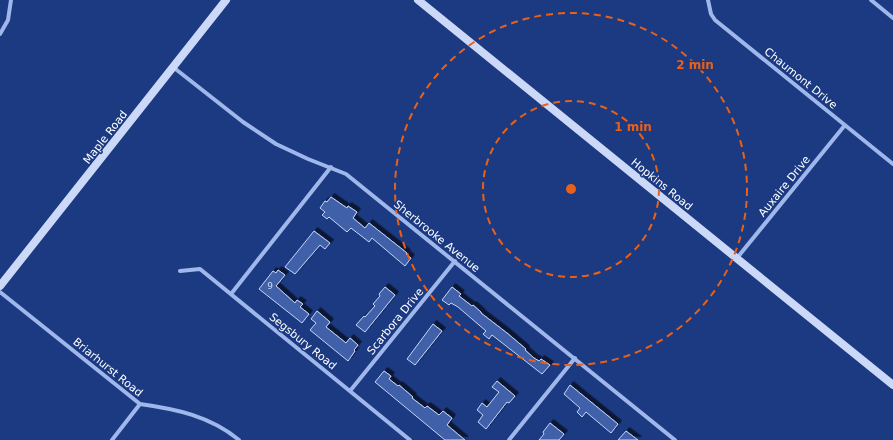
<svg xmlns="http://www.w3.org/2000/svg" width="893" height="440" font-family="'DejaVu Sans',sans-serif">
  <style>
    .building { fill: #3f60aa; stroke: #c4d4f8; filter: url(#shadow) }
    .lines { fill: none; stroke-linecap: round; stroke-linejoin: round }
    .street { stroke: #9fb7eb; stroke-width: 4 }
    .secondary { stroke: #cbd8f8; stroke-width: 8 }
    .ring { fill: none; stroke: #e96118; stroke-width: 2; stroke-dasharray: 7 5 }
    .labels { text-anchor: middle; stroke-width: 3; stroke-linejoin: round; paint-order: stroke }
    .number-label { font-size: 9px; fill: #cfd7ea }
    .street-label { font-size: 11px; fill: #fff; stroke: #1b3a82 }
    .centre { fill: #e96118; stroke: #1b3a82; stroke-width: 2 }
    .ring-label { font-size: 12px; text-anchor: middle; font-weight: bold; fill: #e96118; stroke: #1b3a82; stroke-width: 3; stroke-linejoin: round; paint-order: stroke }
  </style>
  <defs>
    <filter id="shadow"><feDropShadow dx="3.5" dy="-3.5" stdDeviation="0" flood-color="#0009"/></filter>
  </defs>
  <rect width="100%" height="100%" fill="#1b3a82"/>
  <path class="building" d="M331,197L347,208L348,206L357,212L353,218L365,228L369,223L407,253L406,254L411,258L405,266L372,238L369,242L351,228L347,232L329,217L327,219L322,215L325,212L320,208L325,201L327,202Z
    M314,231L330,243L325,249L320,245L295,274L285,267Z
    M278,270L285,275L276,286L295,303L297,300L303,304L300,307L309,314L302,323L259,289L273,271L276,273Z
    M385,287L395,295L365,332L356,325L364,316L365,317L375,306L373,304L380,296L379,294Z
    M452,287L461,294L459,296L472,306L473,305L481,312V313L507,333L526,349L525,350L534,358L539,361L541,359L550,365L542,374L492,335L489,339L483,334L486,331L458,307L451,303L449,305L442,300Z
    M317,311L330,322L326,327L346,343L350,338L358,345L354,350L355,351L348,361L310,330L316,323L311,319Z
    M433,324L442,331L415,365L407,359Z
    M384,371L391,376L389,379L398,386L399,385L413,397L412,398L425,408L427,406L439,415L443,411L452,418L447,425L465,440H445L375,382Z
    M497,381L515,396L509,403L507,402L486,429L478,422L483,415L477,410L482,403L487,407L499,392L492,387Z
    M570,385L618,424L611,433L586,412L582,417L577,412L580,408L564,394Z
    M550,423L564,434L559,440H539L544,434L543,432Z
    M626,431L638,440H618Z"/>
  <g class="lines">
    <path class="street" d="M708,0L711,14L715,20L893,164
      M871,0L893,18
      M0,34L8,20L11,0
      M173,67L243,122L276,144L308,159L346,174L675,440
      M737,258L845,125
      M180,271L200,269L410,440
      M0,292L140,404C176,409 210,416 239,440
      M231,294L331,167
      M350,391L455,261
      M112,440L140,404
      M509,440L575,358"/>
    <path class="secondary" d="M418,0L893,385
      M0,286L226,0"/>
  </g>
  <g class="ring">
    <circle cx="571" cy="189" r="88"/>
    <circle cx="571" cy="189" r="176"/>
  </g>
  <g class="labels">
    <g class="number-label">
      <text x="270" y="289">9</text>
    </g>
    <g class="street-label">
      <text transform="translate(801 78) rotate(39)" y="4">Chaumont Drive</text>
      <text transform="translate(105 137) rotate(-52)" y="4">Maple Road</text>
      <text transform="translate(662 184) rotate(39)" y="4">Hopkins Road</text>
      <text transform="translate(784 186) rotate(-51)" y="4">Auxaire Drive</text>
      <text transform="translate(437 236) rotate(39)" y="4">Sherbrooke Avenue</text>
      <text transform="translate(395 321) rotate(-51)" y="4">Scarbora Drive</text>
      <text transform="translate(303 341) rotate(39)" y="4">Segsbury Road</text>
      <text transform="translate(108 367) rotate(39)" y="4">Briarhurst Road</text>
    </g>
  </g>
  <circle cx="571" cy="189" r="6" class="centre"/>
  <g class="ring-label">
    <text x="695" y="69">2 min</text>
    <text x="633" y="131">1 min</text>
  </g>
</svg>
